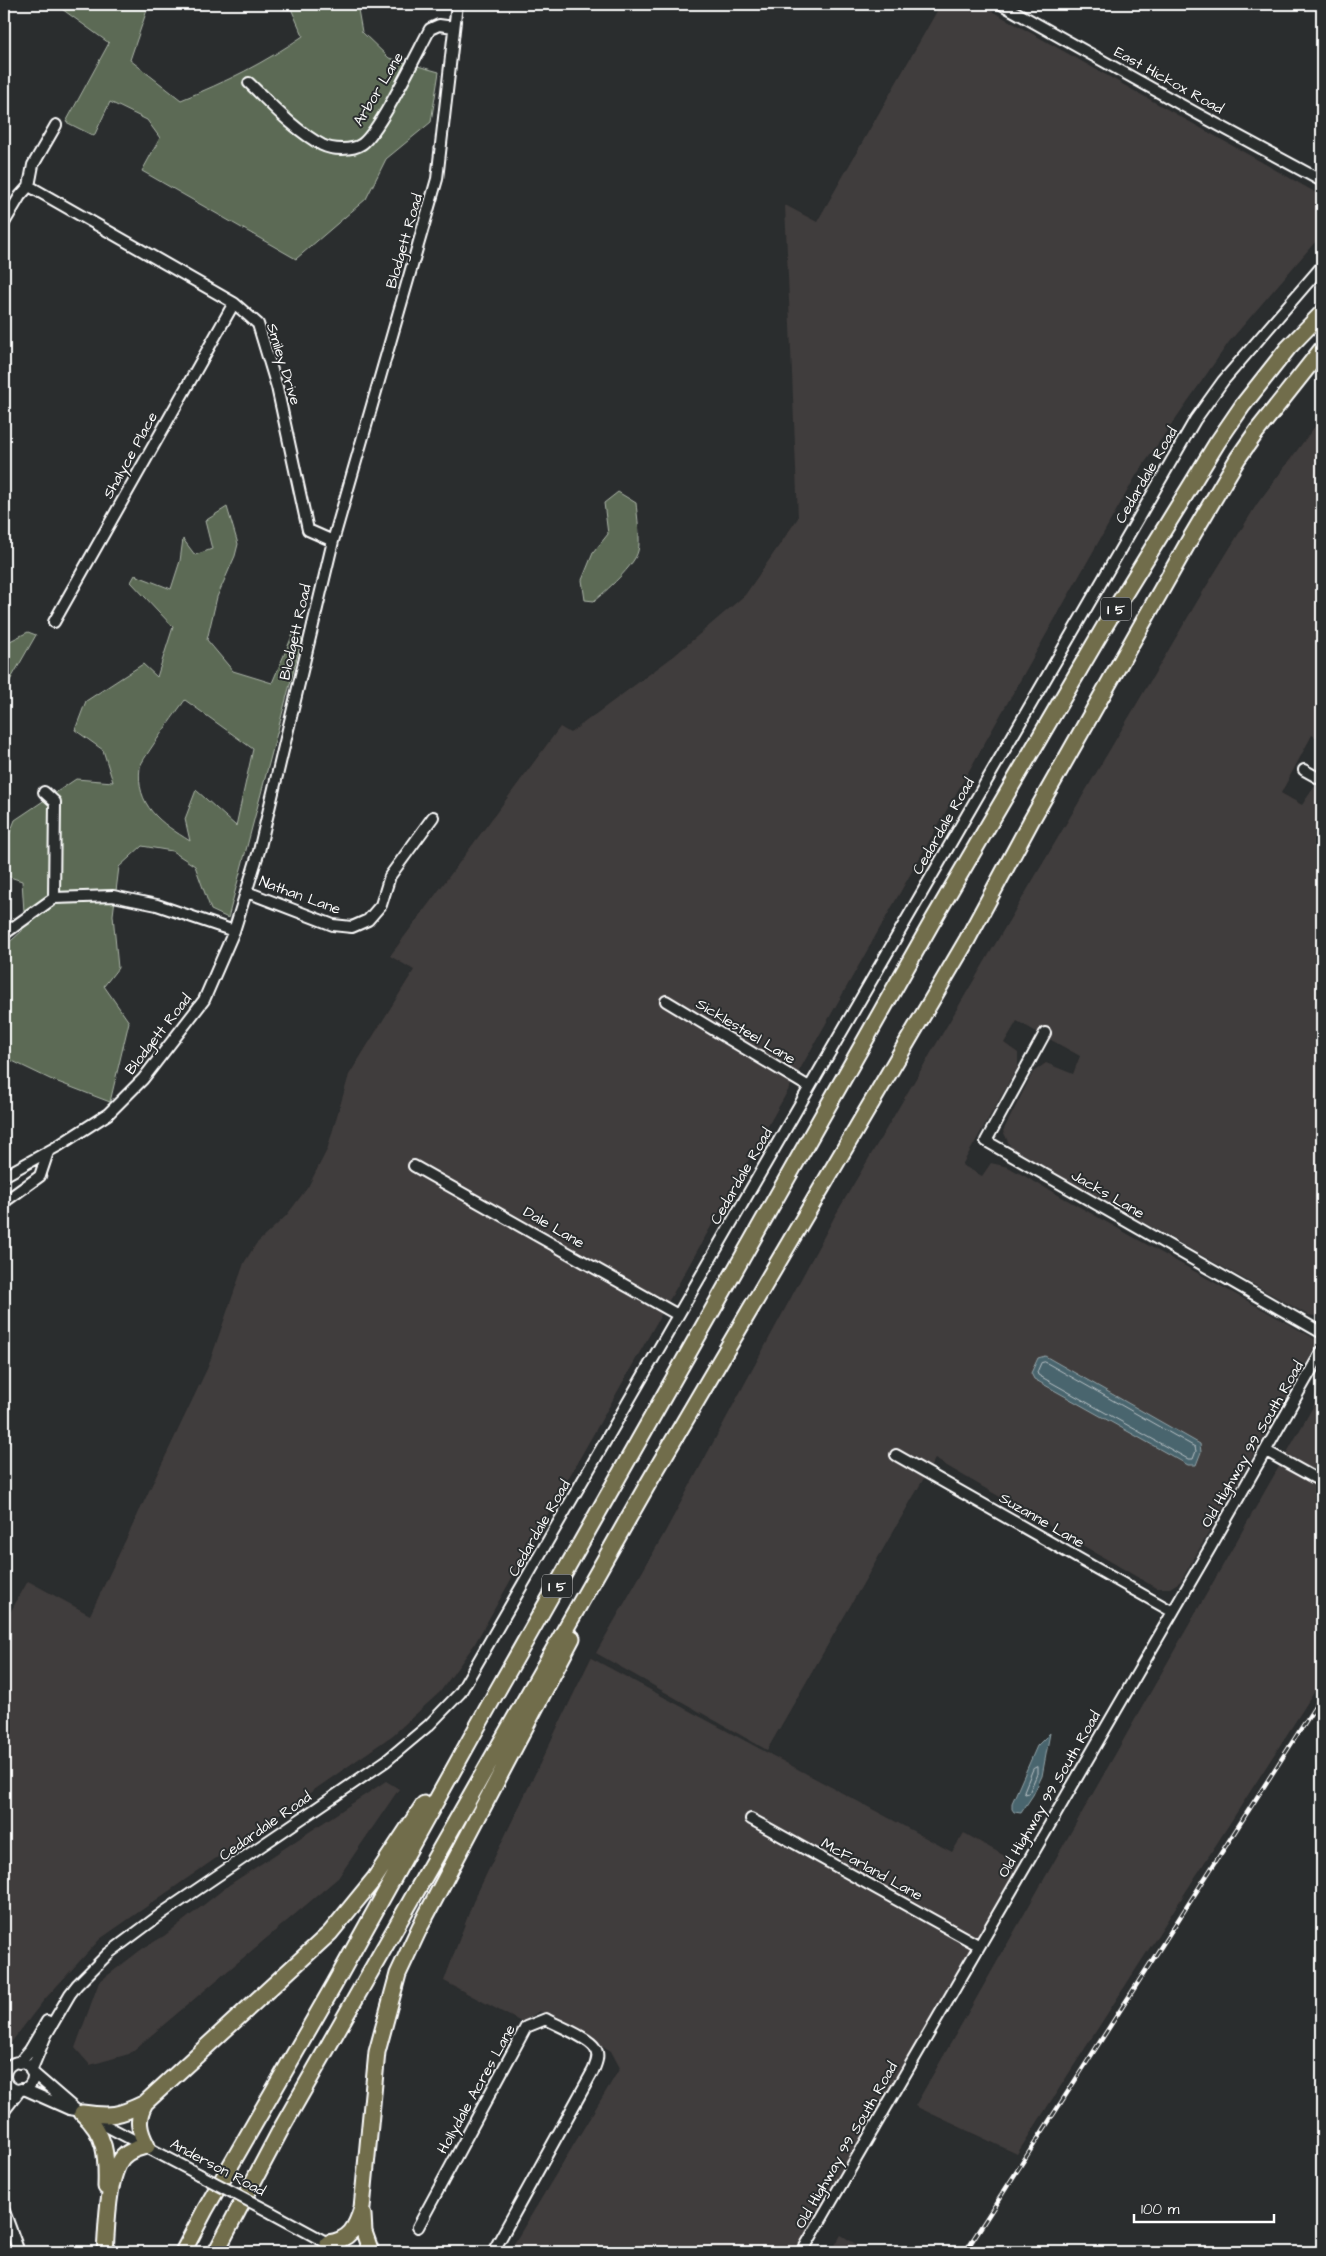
<svg xmlns="http://www.w3.org/2000/svg" width="1326" height="2256" font-family="'Architects Daughter',sans-serif">
  <style>
    .built { fill: #403c3c }
    .green { fill: #5b6b54; stroke: #adb5aa; fill-rule: evenodd }
    .water { fill: #4a656e; stroke: #92a3a8 }
    .lines { fill: none; stroke-linecap: round; stroke-linejoin: round }
    .shore { stroke: #b7c1c5; stroke-width: 1 }
    .minor-casing { stroke: #fff; stroke-width: 14 }
    .highway-casing { stroke: #fff; stroke-width: 19 }
    .minor { stroke: #2a2d2e; stroke-width: 10 }
    .highway { stroke: #716d4b; stroke-width: 15 }
    .rail-casing { stroke: #fff; stroke-width: 4.5 }
    .rail { stroke: #2a2d2e; stroke-width: 2.5; stroke-dasharray: 8; stroke-linecap: butt }
    .minor-bridge-casing { stroke: #fff; stroke-width: 14; stroke-linecap: butt }
    .minor-bridge { stroke: #2a2d2e; stroke-width: 10 }
    .labels { text-anchor: middle; stroke-width: 4; stroke-linejoin: round; paint-order: stroke }
    .shield { fill: #2a2d2e; stroke: #bfc0c0; stroke-width: 1 }
    .shield-label { font-size: 14px; font-weight: bold; fill: #fff }
    .street-label { font-size: 15px; fill: #fff; stroke: #2a2d2e }
  </style>
  <rect width="100%" height="100%" fill="#2a2d2e"/>
  <filter id="ink" filterUnits="userSpaceOnUse"><feTurbulence type="fractalNoise" baseFrequency=".02" numOctaves="2"/><feDisplacementMap in="SourceGraphic" scale="10" xChannelSelector="R" yChannelSelector="G"/><feConvolveMatrix kernelMatrix="1 2 1 2 8 2 1 2 1" color-interpolation-filters="sRGB"/></filter>
  <g filter="url(#ink)">
    <path class="built" d="M941,4H979L1322,196V234L1229,342L1137,474L474,1645L440,1692L393,1735L100,1939L44,2000L10,2044H4V1623L28,1581L90,1615L208,1367L244,1263L256,1244L286,1216L308,1187L327,1150L349,1075L414,970L390,956L560,727L570,733L674,656L745,595L798,518L785,205L817,222Z
      M1322,417V741L1312,735L1281,793L1302,805L1314,787L1322,792V1317L1308,1315L1011,1148L1003,1131L1033,1072L1046,1063L1073,1074L1080,1056L1017,1021L1004,1043L1018,1053V1067L962,1165L982,1176L991,1163L1008,1167L1319,1341L1181,1581L1170,1588H1156L935,1459L767,1750L596,1653L665,1532L836,1214L1201,595L1257,504Z
      M1322,1391V1680L1017,2154L915,2106Z
      M591,1658L952,1852L964,1833L1019,1864L795,2252H509L620,2068L611,2051L560,2020L539,2011L523,2023L444,1981L473,1902Z
      M386,1781L399,1789L338,1878L129,2054L90,2065L75,2048L99,1982L142,1949L164,1936L229,1885Z
      M841,2235L869,2252H831Z"/>
    <path class="green" d="M55,4H149L130,60L181,100C226,82 264,63 303,36L289,4H357L362,32L389,58L439,72L431,122L386,159L366,199L296,259L142,171L160,138L147,120L110,102L94,136L66,122L109,43Z
      M618,492L636,503C637,514 641,542 638,551C635,565 605,592 594,601L585,600L582,580L593,553L608,534L604,503Z
      M227,507L238,544L235,556L217,597L207,640L233,671L272,683L293,634L302,639L228,918L211,910L195,866L172,851L142,846L119,867L113,915L118,968L104,986L129,1022L110,1102L50,1079L4,1057V947L22,931L24,912L22,881L4,875V848L15,820L76,779L113,782L103,750L75,730L86,701L143,664L157,677L173,627L131,582L135,575L171,589L180,561L183,539L195,555L212,549L205,521ZM185,700L253,749L236,826L196,790L185,819L190,841C161,823 135,806 140,767C142,759 178,710 185,700Z
      M28,632L36,635L4,691V644Z"/>
    <path class="water" d="M1045,1356L1200,1444L1201,1452L1196,1465H1188L1034,1379L1031,1373L1038,1358Z
      M1050,1733L1042,1776L1033,1795L1021,1813L1014,1812L1012,1809V1803L1037,1746Z"/>
    <g class="lines">
      <path class="shore" d="M1045,1362L1195,1447L1196,1451L1193,1459H1188L1038,1375L1037,1372L1041,1363Z
        M1037,1767V1774L1029,1793L1025,1794L1024,1791L1033,1769Z"/>
      <g class="minor-casing">
        <path id="minor" d="M1001,4L1196,113L1322,181
          M249,83C271,104 294,130 322,145C332,150 352,151 362,144C380,131 417,53 430,29L439,25L454,27
          M29,186L234,303L258,324L277,387L308,530L333,541
          M4,223L20,196L29,186L33,165L56,125
          M54,622L234,303
          M1304,770L1322,780
          M44,792L55,802L54,898
          M247,892L333,925L352,927L368,920L381,905L390,876L433,817
          M4,934L54,898L113,896L157,905L234,931
          M666,1001L809,1087
          M1045,1033L986,1141L1322,1333
          M414,1166L678,1315
          M4,1176L58,1146L108,1114L143,1079L204,1000L234,931L259,851L333,541L437,179L457,4
          M4,1202L40,1176L48,1152
          M1266,1451L1322,1482
          M896,1455L1173,1612
          M751,1819L978,1945
          M5 2076a14 14 0 1 1 28 0a14 14 0 1 1-28 0Z
          M19,2063L30,2050L47,2021
          M31,2071L46,2035L70,1994L77,1985L109,1953L164,1912L386,1761L429,1725L460,1693L1195,420L1223,381L1322,266
          M32,2072L76,2110
          M24,2089L69,2109L76,2110L198,2174
          M4,2102L7,2083
          M4,2111L21,2089
          M4,2211L19,2252
          M272,2213L344,2252
          M418,2227L526,2027L546,2019C558,2026 588,2037 595,2048C600,2055 596,2064 593,2071L493,2252
          M802,2252L1210,1548L1322,1351"/>
      </g>
      <g class="highway-casing">
        <path id="highway" d="M82,2113C106,2134 107,2156 106,2187
          M82,2113C112,2117 118,2116 145,2103
          M363,2215L364,2232L371,2252
          M105,2252C107,2228 107,2176 123,2157C130,2150 138,2148 147,2146C139,2131 136,2119 145,2103L330,1933L375,1878L424,1804
          M183,2252L205,2210L334,1985L496,1693L932,922L1106,624L1217,443L1243,405L1288,348L1322,313
          M216,2252L280,2131L649,1482L967,940L1031,821L1189,541L1238,458L1257,431L1322,349
          M332,2252L328,2243C350,2240 356,2228 362,2208L377,2052L398,1974L420,1927L572,1638"/>
      </g>
      <use href="#minor" class="minor"/>
      <use href="#highway" class="highway"/>
      <g class="rail-casing">
        <path id="rail" d="M965,2252L1322,1696"/>
      </g>
      <use href="#rail" class="rail"/>
      <g class="minor-bridge-casing">
        <path id="minor-bridge" d="M198,2174L272,2213"/>
      </g>
      <use href="#minor-bridge" class="minor-bridge"/>
    </g>
  </g>
  <g class="labels">
    <g class="shield">
      <rect x="1101" y="597.5" width="30" height="23" rx="4"/>
      <rect x="542" y="1574.5" width="30" height="23" rx="4"/>
    </g>
    <g class="shield-label">
      <text x="1116" y="614">I 5</text>
      <text x="557" y="1591">I 5</text>
    </g>
    <g class="street-label">
      <text transform="translate(1169 80) rotate(29)" y="5">East Hickox Road</text>
      <text transform="translate(378 89) rotate(-59)" y="5">Arbor Lane</text>
      <text transform="translate(404 241) rotate(-74)" y="5">Blodgett Road</text>
      <text transform="translate(284 364) rotate(73)" y="5">Smiley Drive</text>
      <text transform="translate(130 455) rotate(-61)" y="5">Shalyce Place</text>
      <text transform="translate(1146 475) rotate(-60)" y="5">Cedardale Road</text>
      <text transform="translate(295 632) rotate(-77)" y="5">Blodgett Road</text>
      <text transform="translate(943 826) rotate(-60)" y="5">Cedardale Road</text>
      <text transform="translate(300 895) rotate(20)" y="5">Nathan Lane</text>
      <text transform="translate(746 1031) rotate(31)" y="5">Sicklesteel Lane</text>
      <text transform="translate(158 1034) rotate(-52)" y="5">Blodgett Road</text>
      <text transform="translate(741 1176) rotate(-60)" y="5">Cedardale Road</text>
      <text transform="translate(1108 1194) rotate(30)" y="5">Jacks Lane</text>
      <text transform="translate(554 1227) rotate(30)" y="5">Dale Lane</text>
      <text transform="translate(1252 1444) rotate(-60)" y="5">Old Highway 99 South Road</text>
      <text transform="translate(1042 1520) rotate(30)" y="5">Suzanne Lane</text>
      <text transform="translate(539 1528) rotate(-60)" y="5">Cedardale Road</text>
      <text transform="translate(1049 1794) rotate(-60)" y="5">Old Highway 99 South Road</text>
      <text transform="translate(265 1826) rotate(-35)" y="5">Cedardale Road</text>
      <text transform="translate(872 1869) rotate(29)" y="5">McFarland Lane</text>
      <text transform="translate(476 2089) rotate(-61)" y="5">Hollydale Acres Lane</text>
      <text transform="translate(846 2145) rotate(-60)" y="5">Old Highway 99 South Road</text>
      <text transform="translate(218 2167) rotate(28)" y="5">Anderson Road</text>
    </g>
  </g>
  <rect width="1326" height="2256" fill="none" stroke="#2a2d2e" stroke-width="20"/>
  <rect x="10" y="10" width="1306" height="2236" fill="none" stroke="#fff" stroke-width="2" filter="url(#ink)"/>
  <path d="M1134 2214v8h140v-8" fill="none" stroke="#ffffff" stroke-width="2.5"/>
  <text x="1141" y="2214" font-size="15" fill="#ffffff" stroke="#2a2d2e" stroke-width="4" paint-order="stroke">100 m</text>
</svg>
